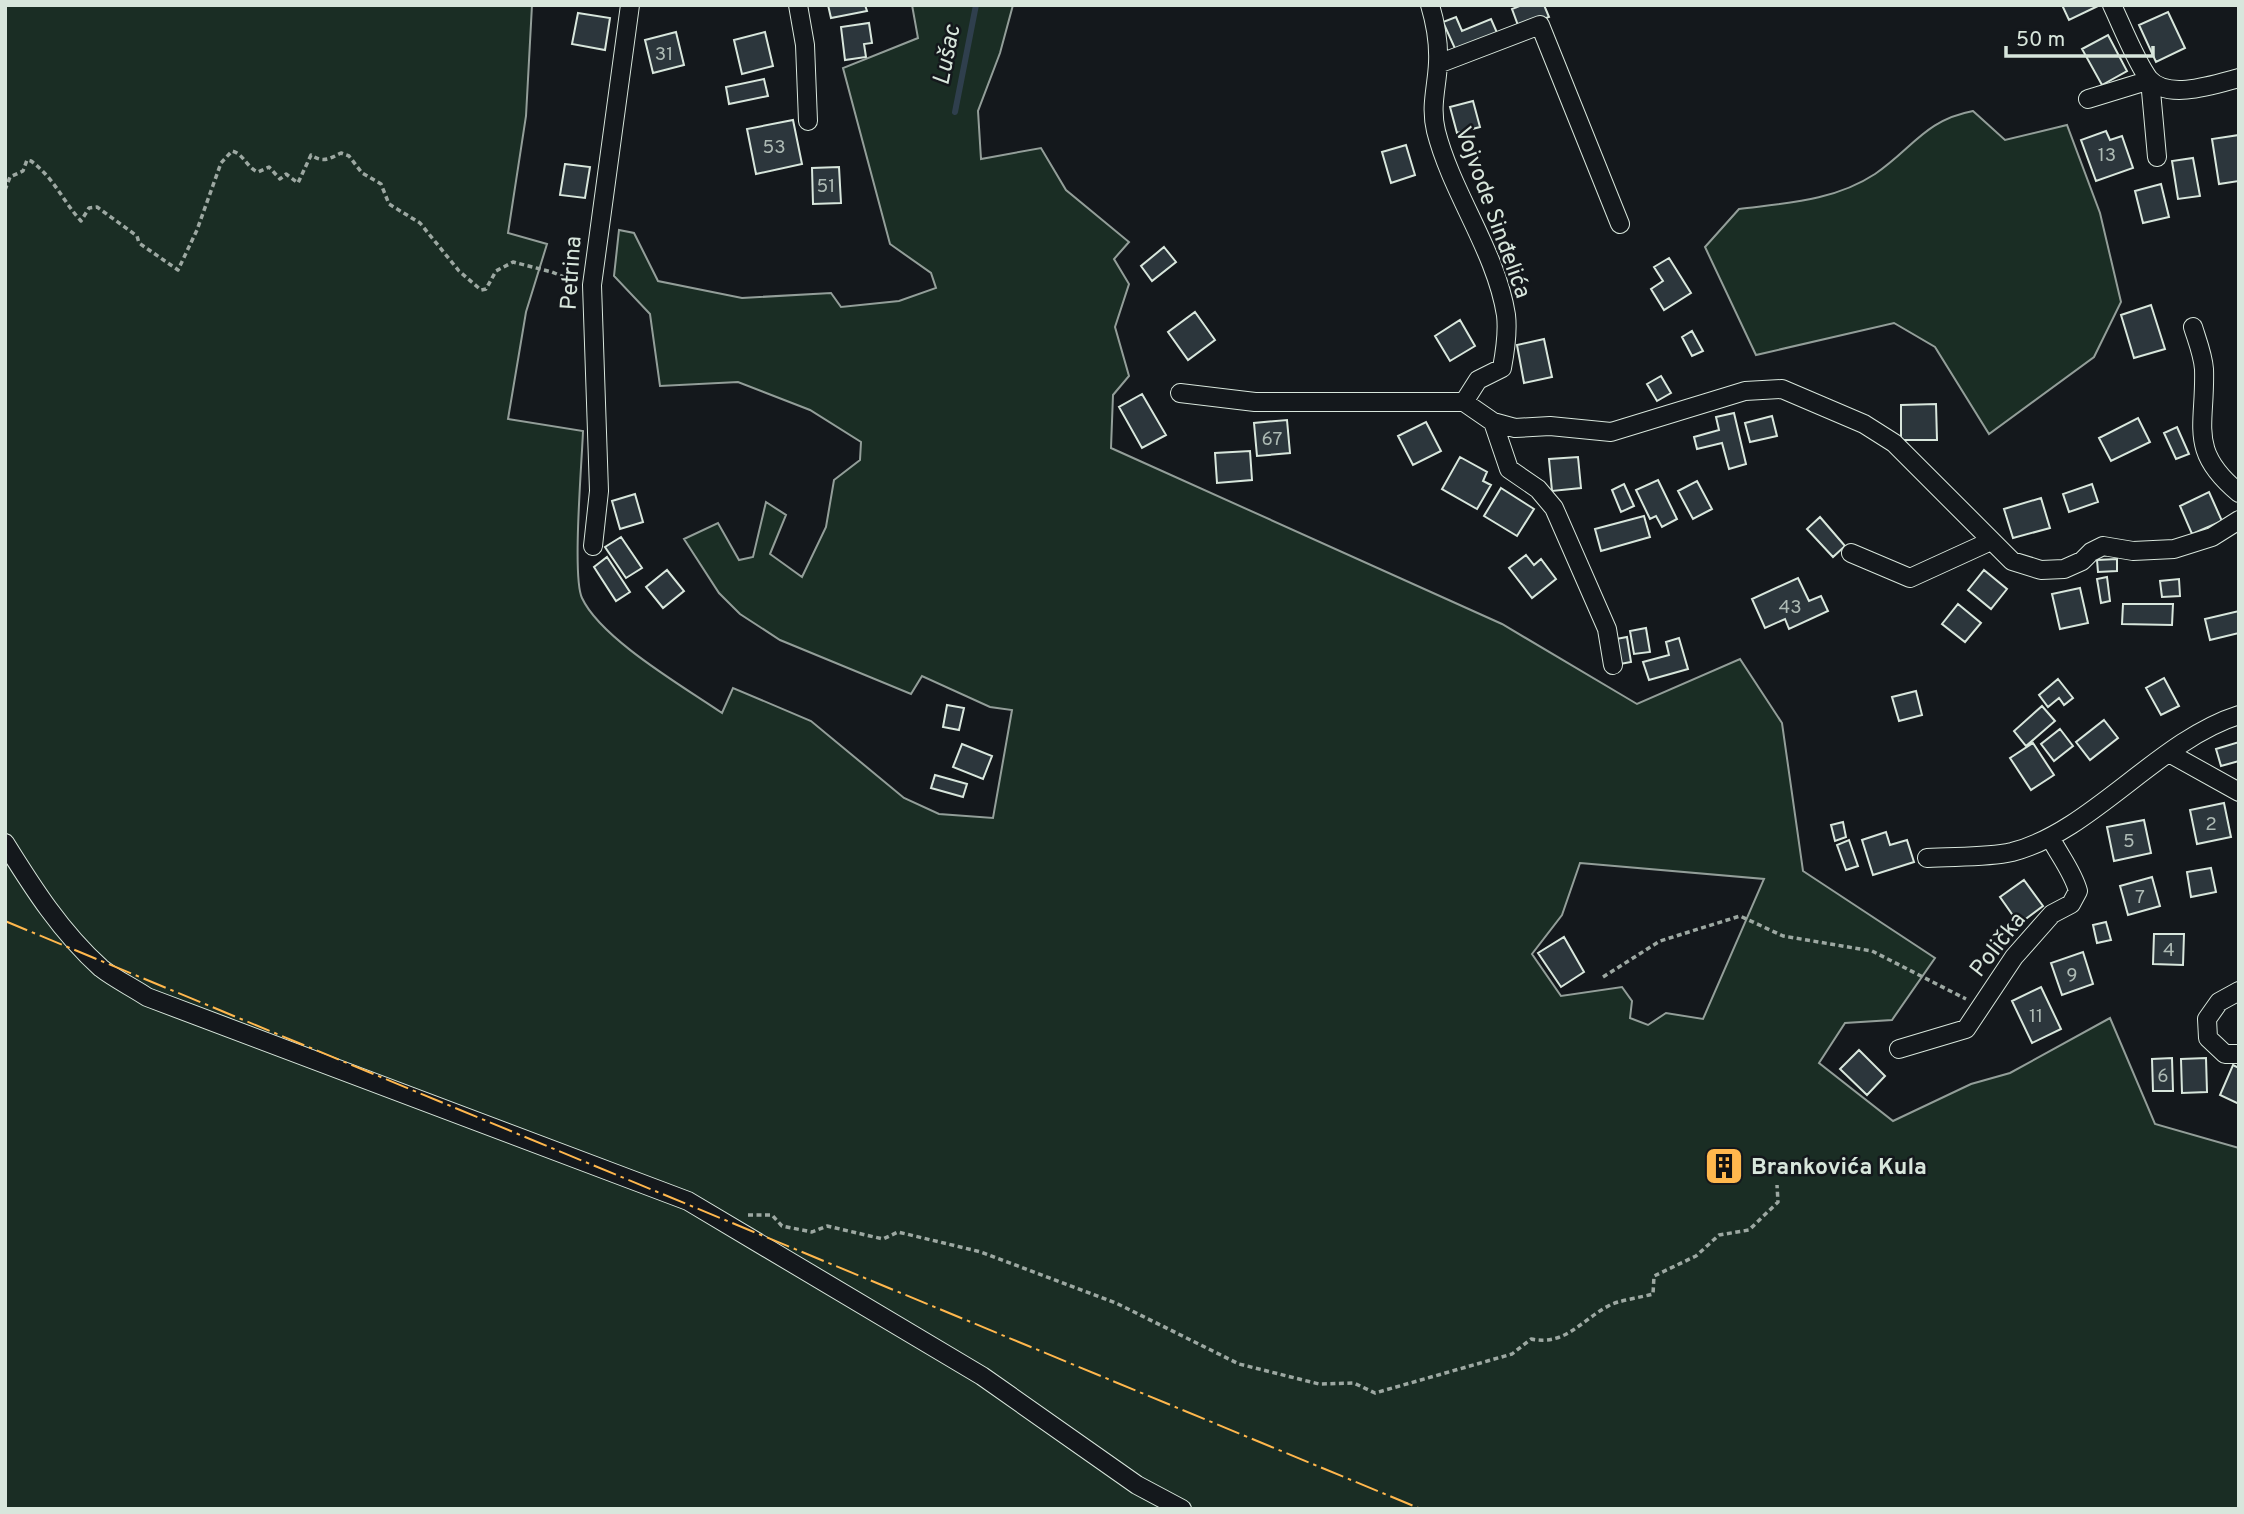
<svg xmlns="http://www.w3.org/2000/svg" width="2244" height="1514" font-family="Overpass,sans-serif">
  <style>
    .green { fill: #1a2d24; stroke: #939e99; stroke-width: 2; fill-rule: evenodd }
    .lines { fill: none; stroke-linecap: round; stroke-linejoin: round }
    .stream { stroke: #2f3f4d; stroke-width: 6 }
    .building { fill: #2c363c; stroke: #d8e6dc; stroke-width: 2 }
    .minor-casing { stroke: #d8e6dc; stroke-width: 20 }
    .path { stroke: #9da8a2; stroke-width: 3.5; stroke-dasharray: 5 3.5; stroke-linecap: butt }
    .minor { stroke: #14181c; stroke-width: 18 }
    .wall { stroke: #d8e6dc; stroke-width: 3.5 }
    .power { stroke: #ffb74d; stroke-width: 2; stroke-dasharray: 24 5 3.5 5; stroke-linecap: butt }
    .labels { text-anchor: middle; stroke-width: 5; stroke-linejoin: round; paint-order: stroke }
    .number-label { font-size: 19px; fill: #adbab4 }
    .street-label { font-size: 23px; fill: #d8e6dc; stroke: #14181c }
    .poi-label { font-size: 23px; font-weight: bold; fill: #d8e6dc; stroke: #14181c; text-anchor: start }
    .water-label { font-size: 24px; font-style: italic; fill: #d8e6dc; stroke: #14181c }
  </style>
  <rect width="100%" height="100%" fill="#14181c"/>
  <path class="green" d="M5,5H532L526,116L508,233L547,244L526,312L508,419L583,431C582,461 572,577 582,598C601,639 684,687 722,713L733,688L811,721L904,798L939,814L993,818L1012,710L990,707L922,676L911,694L780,640L740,614L719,593L684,539L718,523L739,560L753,557L766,502L786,515L770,554L802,577L826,527L834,480L860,460L861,442L810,410L738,382L660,386L650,314L614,276L619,230L634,233L658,281L742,298L831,293L841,307L899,301L936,288L931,273L890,244L843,68L918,38L912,5H1013L1000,53L978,111L981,159L1041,148L1066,190L1129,242L1114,259L1129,284L1115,327L1129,376L1113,395L1111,448L1502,624L1637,704L1740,659L1782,723L1803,871L1935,958L1892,1020L1845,1023L1819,1063L1893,1121L1971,1084L2010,1073L2110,1018L2155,1124L2239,1148V1509H1188L690,1198L148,994L71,934L5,838ZM1580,863L1764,879L1703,1019L1666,1013L1648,1025L1630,1018L1632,1001L1622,987L1561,996L1532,954L1562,915Z
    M1973,111L2005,140L2067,125L2100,213L2121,302L2094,357L1989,434L1935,347L1894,323L1756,355L1705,247L1739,209C1786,203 1834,201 1875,174C1913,148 1925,120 1973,111Z
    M5,848L102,972L687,1203L795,1267L1176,1509H5Z"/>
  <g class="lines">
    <path class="stream" d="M955,112L976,5"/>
  </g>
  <path class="building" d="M828,5H865L867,11L831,18Z
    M1522,5H1544L1549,17L1519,28L1512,9Z
    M2062,5H2100L2069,20Z
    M2168,12L2185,48L2156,62L2139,25Z
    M578,13L610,18L605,50L572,44Z
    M1456,17L1462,31L1491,19L1498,35L1457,53L1443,22Z
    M869,23L872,43L864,44L866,57L845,60L841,27Z
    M676,32L684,65L653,73L645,40Z
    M765,32L773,66L742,74L734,40Z
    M2108,35L2127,71L2102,85L2082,49Z
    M764,79L768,96L729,104L726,87Z
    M1473,101L1480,127L1457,133L1450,107Z
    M793,120L802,164L756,174L747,129Z
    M2106,131L2110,140L2122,136L2133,168L2096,181L2081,140Z
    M2239,135V181L2219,184L2212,139Z
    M1406,145L1415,175L1391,183L1382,152Z
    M2193,158L2200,196L2178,199L2172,161Z
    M565,164L590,167L585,198L560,195Z
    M839,167L841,203L813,204L812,168Z
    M2161,184L2169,217L2143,223L2135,191Z
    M1164,247L1176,262L1152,281L1141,266Z
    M1669,258L1691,293L1664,310L1651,289L1663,281L1654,267Z
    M2151,305L2165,349L2134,358L2121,315Z
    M1195,312L1215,340L1188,360L1168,332Z
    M1460,320L1475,346L1450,361L1435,336Z
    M1692,331L1703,351L1692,356L1682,337Z
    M1544,339L1552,377L1524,383L1517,345Z
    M1661,376L1671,393L1657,401L1647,384Z
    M1142,394L1166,435L1142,448L1119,407Z
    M1936,404L1937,440H1901V405Z
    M1734,413L1746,464L1729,469L1722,443L1697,449L1694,437L1719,430L1716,417Z
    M1772,416L1777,436L1750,442L1745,423Z
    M2138,418L2150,442L2111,461L2099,438Z
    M1287,420L1290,453L1257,456L1254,423Z
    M1426,422L1441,451L1413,465L1398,436Z
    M2177,427L2189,454L2176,459L2164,433Z
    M1250,451L1252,480L1217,483L1215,453Z
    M1460,457L1487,472L1483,481L1491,485L1477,509L1442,489Z
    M1578,457L1581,488L1552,491L1549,459Z
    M1658,480L1677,519L1662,527L1656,516L1650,519L1636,490Z
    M1697,481L1712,509L1693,519L1678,491Z
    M1624,484L1634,506L1621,512L1612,490Z
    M2092,484L2098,502L2069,512L2063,494Z
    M1501,488L1534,509L1517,536L1484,516Z
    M2209,492L2222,521L2192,534L2180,506Z
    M635,494L643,522L620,529L612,501Z
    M2041,498L2050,528L2013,538L2004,509Z
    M1644,516L1650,537L1601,551L1595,529Z
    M1820,517L1845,546L1833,557L1807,529Z
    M621,537L642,568L626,578L605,547Z
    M1526,555L1534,565L1541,559L1556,579L1532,598L1509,568Z
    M607,557L630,592L616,601L594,567Z
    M2117,559V571L2098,572L2097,560Z
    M667,570L684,591L663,608L646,587Z
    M1984,570L2007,589L1991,609L1968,590Z
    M2107,577L2110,601L2101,603L2097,579Z
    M1798,578L1809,601L1821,596L1828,611L1789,629L1785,619L1765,628L1752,599Z
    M2179,579L2180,596L2162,597L2160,581Z
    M2080,588L2088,623L2060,629L2052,594Z
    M1958,604L1981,623L1965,642L1942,624Z
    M2123,604H2173L2172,625L2122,624Z
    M2239,611V633L2210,640L2205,619Z
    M1646,628L1650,652L1634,654L1630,631Z
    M1627,637L1631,662L1620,664L1616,639Z
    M1679,638L1688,669L1649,680L1643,662L1669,655L1666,642Z
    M2164,678L2179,706L2161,715L2146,688Z
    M2058,679L2073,698L2064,705L2059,698L2048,707L2039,695Z
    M1916,691L1922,715L1899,721L1892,697Z
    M947,705L964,708L959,730L943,727Z
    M2042,706L2055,721L2026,746L2014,731Z
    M2104,720L2118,738L2090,760L2076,742Z
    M2060,729L2073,746L2054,761L2041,744Z
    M2239,742V761L2221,766L2216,749Z
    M2033,743L2054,775L2031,790L2010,758Z
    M962,744L992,756L983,779L953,767Z
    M935,775L967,784L963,797L931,788Z
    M2224,803L2231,837L2197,844L2190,810Z
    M2144,820L2151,853L2114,861L2107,827Z
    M1843,822L1846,837L1835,841L1831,825Z
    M1886,832L1890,845L1907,840L1914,862L1873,875L1862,840Z
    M1849,840L1858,866L1846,870L1837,845Z
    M2211,868L2216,892L2191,897L2187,872Z
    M2152,877L2160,906L2128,915L2120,886Z
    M2024,880L2043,906L2019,924L2000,897Z
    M2106,922L2111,940L2097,943L2093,925Z
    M2154,934H2184L2183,965L2153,964Z
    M1564,937L1584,972L1561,987L1538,953Z
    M2083,952L2093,984L2062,995L2051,963Z
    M2041,987L2061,1029L2032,1043L2012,1001Z
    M1859,1050L1885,1076L1867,1095L1840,1069Z
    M2172,1058L2173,1091H2153L2152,1059Z
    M2206,1058L2207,1092L2182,1093L2181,1059Z
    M2233,1065L2239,1068V1104L2220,1095Z
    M1711 1165a13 13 0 1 1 26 0a13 13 0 1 1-26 0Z"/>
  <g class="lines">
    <g class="minor-casing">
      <path id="minor" d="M798,5L805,45L808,121
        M1430,5C1436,25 1439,42 1438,63C1437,87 1430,106 1436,131C1452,194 1496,251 1506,315C1508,332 1505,352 1502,368L1478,380L1464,402
        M2112,5C2121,24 2137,64 2149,79C2168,101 2216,84 2239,78
        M1438,64L1540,25L1620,224
        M2088,99L2150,80L2157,157
        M2193,327C2197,340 2203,355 2204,369C2206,426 2187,450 2239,493
        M1180,393L1255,402H1464L1493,422L1515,428L1550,426L1611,432L1745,391L1782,389L1864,424L1894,443L2012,561L2041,570L2064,569L2082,561L2091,552L2103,546L2133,551L2174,549L2212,537L2239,520
        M1493,422L1509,469L1538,489L1554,508L1607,629L1613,665
        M593,546L599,491L592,285L630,5
        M1851,553L1910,578L1991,541
        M2169,753L2239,792
        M5,843C33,888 61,932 101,968C115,979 132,987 147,997L688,1201L982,1376L1137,1485L1182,1509
        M1927,858C1954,856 1985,858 2012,852C2091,832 2159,740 2239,715
        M2239,991L2219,1002L2207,1019L2208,1038L2225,1054H2239
        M1899,1049L1966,1029L2014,957L2052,914L2071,904L2078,891C2073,872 2059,855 2050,837"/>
    </g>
    <path class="path" d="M5,190L10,177L23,171L27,160L31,161C55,179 62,200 81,221L89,208L97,207L137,236L139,243L178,270L197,230L221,163L232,151C244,154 247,168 258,172L269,167L280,179L286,174L298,183L311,155C323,163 329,159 341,153L349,156L362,173L381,184L389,204L420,223L459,271L481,290L486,289L496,271L513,262L552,272L576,282
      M1603,977L1660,941L1740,916L1783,936L1872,951L1966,999
      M748,1215H772L782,1226L812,1232L827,1226L883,1239L898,1232L981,1252L1116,1303L1239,1364L1319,1384L1354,1383L1375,1393L1512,1354L1531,1339C1566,1346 1581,1320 1610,1305C1617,1301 1642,1297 1653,1294L1654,1276L1696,1256L1719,1235L1749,1230L1778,1202L1777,1185"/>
    <use href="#minor" class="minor"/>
    <path class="wall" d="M1711 1165a13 13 0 1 1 26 0a13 13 0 1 1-26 0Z"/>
    <path class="power" d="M5,921L1421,1509"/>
  </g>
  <defs>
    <g id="building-square" transform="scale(2.0125)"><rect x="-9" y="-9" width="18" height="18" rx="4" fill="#ffb74d" stroke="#14181c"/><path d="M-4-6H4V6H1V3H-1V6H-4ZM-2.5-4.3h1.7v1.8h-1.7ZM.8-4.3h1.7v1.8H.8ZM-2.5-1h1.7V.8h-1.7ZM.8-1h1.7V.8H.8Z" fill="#111"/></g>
  </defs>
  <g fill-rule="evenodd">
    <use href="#building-square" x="1724" y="1166"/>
  </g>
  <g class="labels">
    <g class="number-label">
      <text x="664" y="60">31</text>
      <text x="774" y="153">53</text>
      <text x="2107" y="161">13</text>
      <text x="826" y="192">51</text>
      <text x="1272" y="445">67</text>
      <text x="1790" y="613">43</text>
      <text x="2211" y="830">2</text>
      <text x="2129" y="847">5</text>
      <text x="2140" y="903">7</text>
      <text x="2169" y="956">4</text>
      <text x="2072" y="981">9</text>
      <text x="2036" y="1022">11</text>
      <text x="2163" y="1082">6</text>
    </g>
    <g class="street-label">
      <text transform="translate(1494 212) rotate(70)" y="8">Vojvode Sinđelića</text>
      <text transform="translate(570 273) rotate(-86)" y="8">Petrina</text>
      <text transform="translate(1997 944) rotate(-52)" y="8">Polička</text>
    </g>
    <g class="poi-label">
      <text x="1751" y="1174">Brankovića Kula</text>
    </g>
    <g class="water-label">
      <text transform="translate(946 55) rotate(-79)" y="8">Lušac</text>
    </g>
  </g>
  <rect width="2244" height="1514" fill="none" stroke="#d8e6dc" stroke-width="14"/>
  <path d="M2006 46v10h147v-10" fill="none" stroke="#d8e6dc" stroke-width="3.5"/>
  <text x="2016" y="46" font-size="21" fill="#d8e6dc" stroke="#14181c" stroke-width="5" paint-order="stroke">50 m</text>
</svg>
